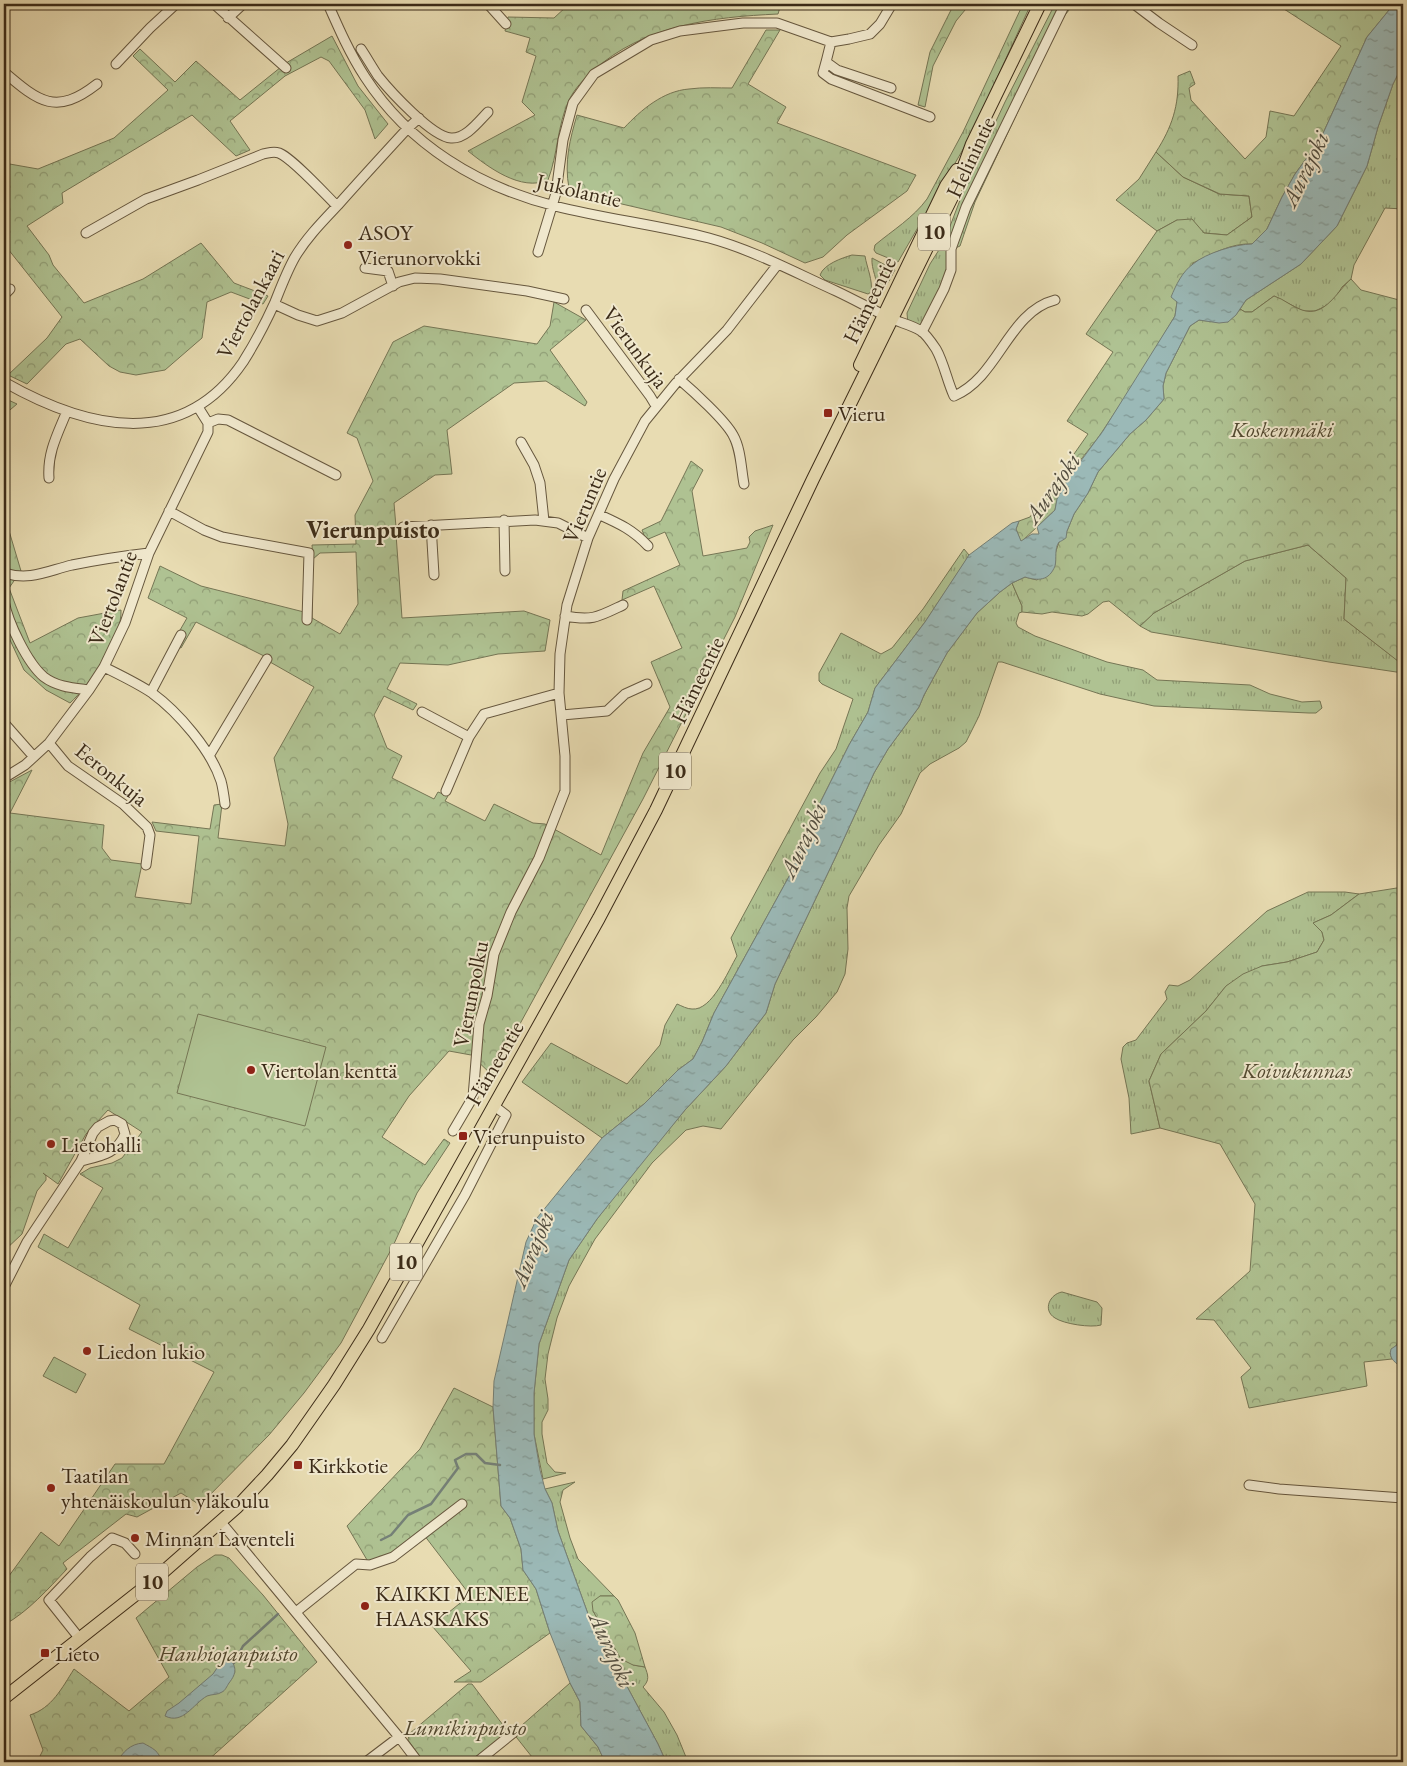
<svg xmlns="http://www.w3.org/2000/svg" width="1407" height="1766" font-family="'EB Garamond',serif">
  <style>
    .grass { fill: url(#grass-tufts); stroke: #757655 }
    .forest { fill: url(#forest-crowns); stroke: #757655 }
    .pitch { fill: #afc292; stroke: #757655 }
    .water { fill: url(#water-ripples); stroke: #758077 }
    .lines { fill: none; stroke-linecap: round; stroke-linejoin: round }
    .stream { stroke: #758077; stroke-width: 2.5 }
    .minor-casing { stroke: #66573e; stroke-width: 11 }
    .highway-casing { stroke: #3b2b18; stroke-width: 14 }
    .minor { stroke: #f0e8cd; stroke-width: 9 }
    .highway { stroke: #e8dcb2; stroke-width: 12 }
    .poi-dot { fill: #8f2418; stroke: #f0e8cd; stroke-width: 2 }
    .labels { text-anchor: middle; stroke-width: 4; stroke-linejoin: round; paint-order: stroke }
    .shield { fill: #f0e8cd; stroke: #71644e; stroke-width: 1 }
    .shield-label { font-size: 21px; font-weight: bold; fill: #3b2b18 }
    .street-label { font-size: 22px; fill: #3b2b18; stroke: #f0e8cd }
    .poi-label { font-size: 22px; fill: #3b2b18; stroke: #f0e8cd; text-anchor: start }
    .park-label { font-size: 22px; font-style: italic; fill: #524930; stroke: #f0e8cd }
    .water-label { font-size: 24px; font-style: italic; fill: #534e40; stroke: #f0e8cd }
    .neighbourhood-label { font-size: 24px; font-weight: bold; fill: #3b2b18; stroke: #f0e8cd }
  </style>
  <defs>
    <pattern id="grass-tufts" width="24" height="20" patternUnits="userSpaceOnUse" patternTransform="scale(1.25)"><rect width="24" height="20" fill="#afc292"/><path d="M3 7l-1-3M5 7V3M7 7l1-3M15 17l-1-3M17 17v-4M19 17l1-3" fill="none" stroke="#909e76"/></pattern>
    <pattern id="forest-crowns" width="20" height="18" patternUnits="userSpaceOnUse" patternTransform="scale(1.25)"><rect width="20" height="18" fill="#afc292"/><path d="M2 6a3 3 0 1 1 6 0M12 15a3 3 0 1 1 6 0" fill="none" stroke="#909e76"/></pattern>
    <pattern id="water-ripples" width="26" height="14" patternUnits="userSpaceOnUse" patternTransform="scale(1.25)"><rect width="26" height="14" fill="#9bb9b7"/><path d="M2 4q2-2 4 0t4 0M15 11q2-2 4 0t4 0" fill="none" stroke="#809794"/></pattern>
  </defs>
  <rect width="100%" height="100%" fill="#e8dcb2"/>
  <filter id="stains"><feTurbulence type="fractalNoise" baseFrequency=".004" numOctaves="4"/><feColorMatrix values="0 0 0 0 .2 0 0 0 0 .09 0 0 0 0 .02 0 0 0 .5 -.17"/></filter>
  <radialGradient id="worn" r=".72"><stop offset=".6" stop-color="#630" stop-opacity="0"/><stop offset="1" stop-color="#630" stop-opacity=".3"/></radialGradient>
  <path class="grass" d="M1023,4H1031L969,139L898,262L876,253L874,250L875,245C893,230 913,218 927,199L963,132Z
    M1055,4H1074L1065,15L1055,33L975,202L960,246L951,250L944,289L922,332L908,325L907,313L930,264L944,242L965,187L1005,102Z
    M1403,64V140L1397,159L1399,166L1403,169V209L1385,208L1354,265L1351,279L1342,287L1336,297L1328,305L1315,311H1303L1274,296L1252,312H1245L1240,309L1246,300L1301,264L1337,226L1367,166L1378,127L1393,84Z
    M1156,152L1183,177L1219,194L1249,196L1252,217L1227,235L1204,233L1177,220L1157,231L1116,200L1139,179Z
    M852,255L865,256C867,268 873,280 871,292L868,294L825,280L820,275C824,264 842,258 852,255Z
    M872,258L895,270C890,278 887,289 877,291C878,279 871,270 872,258Z
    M1308,545L1346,578L1344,619L1401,663L1403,665V673L1329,662L1151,632L1140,626L1154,613L1245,561Z
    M964,549L969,555L963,565L925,622L875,688L868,712L849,745L809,825L792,871L714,1013L702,1042L693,1059L678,1070L644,1104L602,1138L522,1082L551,1043L627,1084L660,1045L665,1025L677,1004C682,1006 687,1009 692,1009C712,1011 728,971 737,956L731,938L820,773L836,749L853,699L822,684L819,681V673L841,633L881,654L892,648L923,609Z
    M1012,583L1022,606V612L1019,613L1016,623L1018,627L1035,636L1107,662L1143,670L1157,680L1250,685L1270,694L1302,702L1320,701L1322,708L1316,713H1309L1154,706L1100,694L1002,662H998L979,716L966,742L959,748L930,764L920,773L901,814L879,845L849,896L847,908L848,949L845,974L837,992L816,1017L793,1040L721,1129L703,1126L686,1130L652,1163L595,1239L569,1286L557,1318L548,1354L545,1379L548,1399V1410L542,1422V1434L547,1463L555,1472L566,1473L543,1479L534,1434V1393L539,1344L569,1260L597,1219L632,1174L685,1110L726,1066L766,1013L775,984L836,856L874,773L888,749L919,707L924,695L947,653L977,613L1000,592Z
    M1308,892H1345L1359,894L1331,915L1313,923L1322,932L1324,940L1317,952L1287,962L1262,966L1226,986L1206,1011L1161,1054L1149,1081L1160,1128L1131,1134L1129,1098L1121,1059L1123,1047L1127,1043L1136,1040L1167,999L1165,992L1169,985L1178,986L1190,980L1267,911Z
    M1062,1292L1097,1302L1102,1308L1101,1325C1091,1328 1064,1324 1055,1318C1042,1310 1050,1294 1062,1292Z
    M575,1482L563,1490L560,1502L570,1538L578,1559L614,1596H600L593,1611L605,1631L633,1665L645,1667C648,1675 650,1680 643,1687L664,1712L677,1735L688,1762H666L658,1744L588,1614L558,1531L552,1503L545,1489Z"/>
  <path class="forest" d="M567,4H781L778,14C713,17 643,25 593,71C583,80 575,88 569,100C557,126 558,154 548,180C521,192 488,167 468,151L535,115L522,102L536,56L526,52L530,38L505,31L508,17L554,18L567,6Z
    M955,4H970L956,21L933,66L925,107L918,105L930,52L951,10Z
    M1288,4H1394L1367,37L1320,140L1295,174L1282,197L1267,229L1252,244C1231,243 1212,254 1193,263L1177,302L1175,316C1152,354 1129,392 1104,429C1088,454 1059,479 1055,510L1021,542L1016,529L1019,521L1030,517L1088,434L1067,421L1113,352L1086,334L1157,231L1177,220L1192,219L1204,233L1227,235L1252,217L1249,196L1220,194L1183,177L1156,152C1172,127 1179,106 1178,76L1190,71L1195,84L1189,88L1191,100L1245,159L1266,137L1270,111L1294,116L1341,46L1284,9Z
    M766,30H780L748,84L786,107L777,123L916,175L907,191L847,235L823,257L805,263L762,243L721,227L583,195L569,188C564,162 570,139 577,115L624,128C641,110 663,91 689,89C703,87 718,88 732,88Z
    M332,36L358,86L388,124L375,139L365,110L329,61L321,57L285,76L230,121L250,150L236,156L192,115L62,193L63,203L27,226L49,255L53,265L84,303L143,279L201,243L234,283L268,296L263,304L231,292L207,302L202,338L165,370L136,375L120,372L109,366L80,339L66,344L27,384L8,375L47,338L62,317L4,244V163L38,169L114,138L168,90L133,56L140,49L175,82L196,61L240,100L286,63Z
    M1351,279L1361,290L1403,301V665L1344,619L1346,578L1308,545L1245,561L1154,613L1140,626L1109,601L1103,602L1088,614L1082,616L1052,612L1042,614L1022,612V606L1012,583L1025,577L1037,580L1055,565V554L1059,542L1067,531L1074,514L1088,493L1098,472L1130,434L1146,420L1164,399L1163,386L1166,373L1190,326L1199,320C1216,322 1230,325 1240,309L1245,312H1252L1274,296C1284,299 1292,307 1302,310C1325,318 1337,291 1351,279Z
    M554,302L586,320L550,350L587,402L585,406L546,381L514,383L447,430L452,474L435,475L394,503L396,527L422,525V532L396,534L402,618L524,611L550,620L545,651L498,654L448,665L400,663L387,689L417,704L413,710L384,696L374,715L387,748L402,756L392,778L434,799L438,792L448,796L445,801L485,821L494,804L533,823L545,824L601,855L643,753L670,707L651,662L682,648L654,586L622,600L623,591L680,565L665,532L646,540L642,530L661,521L691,461L703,470L692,491L703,556L747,548L750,542L749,537L755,531L773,525L735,617L643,799L492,1075L471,1055L449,1051L409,1096L382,1137L425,1165L444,1139L450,1143L417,1193L393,1246L341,1343L304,1393L269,1435L200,1505L181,1493L137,1517L126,1514L63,1563L67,1569C48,1589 29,1611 4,1625V1579L6,1580L41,1532L59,1546L115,1464H164L214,1372L129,1329L140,1305L38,1247L44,1234L68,1248L103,1188L80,1174L90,1168L112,1163L122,1158L142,1132L108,1110L86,1134L58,1184L43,1173L46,1176V1180L37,1191L22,1234L4,1251V785L32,770L10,813L104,825L102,848L111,860L142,864L135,897L191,904L199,836L156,831L152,822L210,829L214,805L222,804L218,838L285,846L288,824L274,758L314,687L270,662L264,656L196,622L181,648L172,644L187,618L148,598L160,566L201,586L304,612L312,600V618L340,634L358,604L356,552L320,553L313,559L312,545L356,544L355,515L373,481L357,438L347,433L393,342L424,326L537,344L550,326Z
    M4,398L17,404L4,415Z
    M4,514L21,571L9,588L30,643L78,618L121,610C123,635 89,686 70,703L46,690L24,670L4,627Z
    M1403,887V1341L1398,1343L1390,1353L1392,1359L1364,1362L1367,1386L1249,1408L1241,1377L1251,1368L1214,1320L1196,1319L1250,1271L1255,1204L1220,1144L1160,1128L1149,1081L1161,1054L1206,1011L1226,986L1243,974L1262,966L1287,962L1317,952L1324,940L1322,932L1313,923L1331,915L1359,894Z
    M454,1388L493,1407L501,1506L510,1518L521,1549L523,1570L536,1589L550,1633L481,1682H454L471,1671L432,1626L470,1595L424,1535L393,1557L370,1565L347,1526L420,1449Z
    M215,1555H222L229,1558L263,1595L317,1662L206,1762H37L43,1750L30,1715C52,1708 62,1688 74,1669L129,1711L169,1677L136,1618L197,1567Z
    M600,1596H614L618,1600L635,1633L645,1667L633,1665L621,1659L593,1611L592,1602Z
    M570,1683L580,1702L581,1726L598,1747L605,1762H531L532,1757L513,1733Z
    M468,1684H472L509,1733L471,1762H424L408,1740L409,1734Z"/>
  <path class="pitch" d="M198,1014L326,1047L305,1126L177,1093Z
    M54,1357L86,1374L76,1393L43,1376Z"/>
  <path class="water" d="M1394,4H1403V64L1393,84L1378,127L1367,166L1337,226L1301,264L1246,300L1236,315L1228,322L1219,323L1199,320L1190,326L1166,373L1163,386L1164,399L1146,420L1130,434L1098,472L1088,493L1074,514L1067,531L1066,538C1066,538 1060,542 1059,542C1054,549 1057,558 1055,566C1049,581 1038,581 1025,577L1012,583L1000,592L977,613L947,653L924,695L919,707L888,749L874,773L836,856L775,984L766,1013L726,1066L685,1110L597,1219L569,1260L539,1344L534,1393V1434L540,1470L545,1489L552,1503L558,1531L588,1614L658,1744L666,1762H605L598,1747L581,1726L580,1702L570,1683L550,1633L536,1589L523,1570L521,1549L510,1518L501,1506L493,1407L494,1381L526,1242L537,1218L602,1138L644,1104L678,1070L693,1059L702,1042L714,1013L792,871L809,825L849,745L868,712L875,688L925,622L969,555L1012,523L1019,521L1016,529L1021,541L1032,534H1039L1037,527L1055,510L1057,499L1069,477L1103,431L1175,316L1177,302L1171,297C1176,285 1182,272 1193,264C1206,253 1236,244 1252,244L1267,229L1282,197L1295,174L1320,140L1367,37Z
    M1403,1341V1368C1396,1363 1388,1359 1391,1349Z
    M228,1657C237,1666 237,1673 229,1683C227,1686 225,1691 222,1692C218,1695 212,1694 207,1696C193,1704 183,1725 165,1716L167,1711L179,1703L213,1674L221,1662Z
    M143,1743C152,1748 160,1751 161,1762H117C123,1752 130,1744 143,1743Z"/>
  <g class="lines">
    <path class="stream" d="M381,1540L391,1535L408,1515L431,1504L458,1468L455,1460L466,1454H476L485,1463L500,1465
      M234,1663L243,1646L278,1614"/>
    <g class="minor-casing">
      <path id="minor" d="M214,4L286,68
        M328,4C339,29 350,54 365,77C409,145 479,187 555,206C606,219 658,225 709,238C753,250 794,272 836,291C855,300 873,310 892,319C901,323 912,325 921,331C926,334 932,343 936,349C944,363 947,381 954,396C999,377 1008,312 1055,300
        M488,4L506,24
        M1134,4L1159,23L1192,45
        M228,18L243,4
        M831,42L826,62L837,70L891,88
        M361,49C367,58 372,67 378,76C390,91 432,137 451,138C466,139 479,121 488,112
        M826,62L823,73L831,79L930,117
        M116,64L150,28L176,4
        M4,72C39,102 56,116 97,84
        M86,233L146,199L198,180L263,154C269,153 273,151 279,153C292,158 325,194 337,206
        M538,252L556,193L563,140L573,103L594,74L651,40L680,31L743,23H777L831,42L849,39L870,34L880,24L892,4
        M365,268L388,271L393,286
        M4,295L10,289
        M274,304L298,315L317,321L342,313L399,282L415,278L440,279L527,291L564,299
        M586,310L650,396L656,406
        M922,332L944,289L951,270V249L966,207L1065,4
        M679,379C693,391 725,420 733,435C741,449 741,468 744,484
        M4,382C85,428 181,453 243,362C255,343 266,322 275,302C281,287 287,271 295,257C307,237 323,221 338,205C361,179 384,154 407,129L419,118
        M208,423L218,419L228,420L336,475
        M521,442L534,465L540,483L544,521
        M49,478C47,453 58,433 67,411
        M169,511L204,530L222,537L309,553L307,620
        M600,515C620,524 633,530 648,546
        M504,520L505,571
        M431,525L434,575
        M403,527L535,520L558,523L588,538
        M4,573C30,581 47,571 72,565C97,560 123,556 149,553
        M4,601C8,622 27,663 44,677C57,687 74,688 89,690
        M565,616C593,621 598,617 623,605
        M104,667C120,675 137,683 152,693C178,712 211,750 221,781C223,788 224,796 225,804
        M151,692L181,635
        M422,712L469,737
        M562,715L607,711L625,694L647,684
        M4,723L34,757
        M49,743L68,766L123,804L147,827L150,835L146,865
        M209,756L267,659
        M4,778L25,765L49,743L89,690L104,667L125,623L149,553L208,432V423L198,407
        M446,791L469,737L484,714L559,693
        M453,1131L473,1097L479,1024L487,996L494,954L511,912L539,858L565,791V756L559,693L560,654L567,605L588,538L614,479L645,421L676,383L727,330L778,264
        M4,1287L27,1242L81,1161L93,1133L98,1127L109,1121L115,1120L122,1124L125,1134C117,1154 100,1156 81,1161
        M382,1338L465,1195L506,1115L493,1105
        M1249,1485L1279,1489L1403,1498
        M220,1521L399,1737L418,1762
        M296,1612L356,1564L370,1565L393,1557L462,1504
        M80,1639L49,1600L90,1557L112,1538L125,1543L135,1554
        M366,1762L399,1737
        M477,1762L513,1733"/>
    </g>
    <g class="highway-casing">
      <path id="highway" d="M860,365L946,186L957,170
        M4,1698L154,1580L237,1507L267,1475L292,1445L334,1385L369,1329L599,918L656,810L813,479L955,191L972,144L1040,4"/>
    </g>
    <use href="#minor" class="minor"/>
    <use href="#highway" class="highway"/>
  </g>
  <g class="poi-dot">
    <circle cx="348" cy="245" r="5"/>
    <rect x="823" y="408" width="10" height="10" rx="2.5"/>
    <circle cx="251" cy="1070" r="5"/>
    <rect x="458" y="1131" width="10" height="10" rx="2.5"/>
    <circle cx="51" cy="1144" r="5"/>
    <circle cx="87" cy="1351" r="5"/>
    <rect x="293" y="1460" width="10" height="10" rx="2.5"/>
    <circle cx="51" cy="1488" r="5"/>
    <circle cx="135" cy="1538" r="5"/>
    <circle cx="365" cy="1606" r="5"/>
    <rect x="40" y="1648" width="10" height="10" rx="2.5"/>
  </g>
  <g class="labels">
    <g class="shield">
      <rect x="918" y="213.5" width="32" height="37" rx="4"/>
      <rect x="659" y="752.5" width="32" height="37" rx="4"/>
      <rect x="390" y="1243.5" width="32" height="37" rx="4"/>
      <rect x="136" y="1563.5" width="32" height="37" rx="4"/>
    </g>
    <g class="shield-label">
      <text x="934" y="239">10</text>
      <text x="675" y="778">10</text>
      <text x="406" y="1269">10</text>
      <text x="152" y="1589">10</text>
    </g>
    <g class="street-label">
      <text transform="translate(970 157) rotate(-65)" y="8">Helinintie</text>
      <text transform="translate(579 190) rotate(13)" y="8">Jukolantie</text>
      <text transform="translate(869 300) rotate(-64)" y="8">Hämeentie</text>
      <text transform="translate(250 304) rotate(-62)" y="8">Viertolankaari</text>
      <text transform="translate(636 347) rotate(54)" y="8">Vierunkuja</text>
      <text transform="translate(584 505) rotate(-67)" y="8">Vieruntie</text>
      <text transform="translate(112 598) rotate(-69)" y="8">Viertolantie</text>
      <text transform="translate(697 680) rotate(-64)" y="8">Hämeentie</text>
      <text transform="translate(112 774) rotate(39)" y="8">Eeronkuja</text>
      <text transform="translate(470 994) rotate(-79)" y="8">Vierunpolku</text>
      <text transform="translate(494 1063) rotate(-60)" y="8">Hämeentie</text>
    </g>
    <g class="poi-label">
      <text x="358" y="240">ASOY<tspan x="358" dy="25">Vierunorvokki</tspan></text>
      <text x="838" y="421">Vieru</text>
      <text x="261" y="1078">Viertolan kenttä</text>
      <text x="473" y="1144">Vierunpuisto</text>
      <text x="61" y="1152">Lietohalli</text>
      <text x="97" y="1359">Liedon lukio</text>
      <text x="308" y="1473">Kirkkotie</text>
      <text x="61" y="1483">Taatilan<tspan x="61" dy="25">yhtenäiskoulun yläkoulu</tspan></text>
      <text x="145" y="1546">Minnan Laventeli</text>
      <text x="375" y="1601">KAIKKI MENEE<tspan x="375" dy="25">HAASKAKS</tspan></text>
      <text x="55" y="1661">Lieto</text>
    </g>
    <g class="park-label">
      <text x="1282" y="437">Koskenmäki</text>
      <text x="1297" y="1078">Koivukunnas</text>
      <text x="228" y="1661">Hanhiojanpuisto</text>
      <text x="465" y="1735">Lumikinpuisto</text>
    </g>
    <g class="water-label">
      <text transform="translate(1305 169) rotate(-64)" y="8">Aurajoki</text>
      <text transform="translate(1052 488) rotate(-55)" y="8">Aurajoki</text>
      <text transform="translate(803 840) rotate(-65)" y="8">Aurajoki</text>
      <text transform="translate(532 1249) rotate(-68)" y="8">Aurajoki</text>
      <text transform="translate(612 1650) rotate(66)" y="8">Aurajoki</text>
    </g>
    <g class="neighbourhood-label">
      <text x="373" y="538">Vierunpuisto</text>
    </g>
  </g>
  <rect width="1407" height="1766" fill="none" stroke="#e8dcb2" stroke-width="20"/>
  <rect x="5" y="5" width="1397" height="1756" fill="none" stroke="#3b2b18" stroke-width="2.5"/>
  <rect x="10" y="10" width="1387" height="1746" fill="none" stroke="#3b2b18"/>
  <rect width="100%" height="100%" filter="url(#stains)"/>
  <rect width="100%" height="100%" fill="url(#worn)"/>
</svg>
